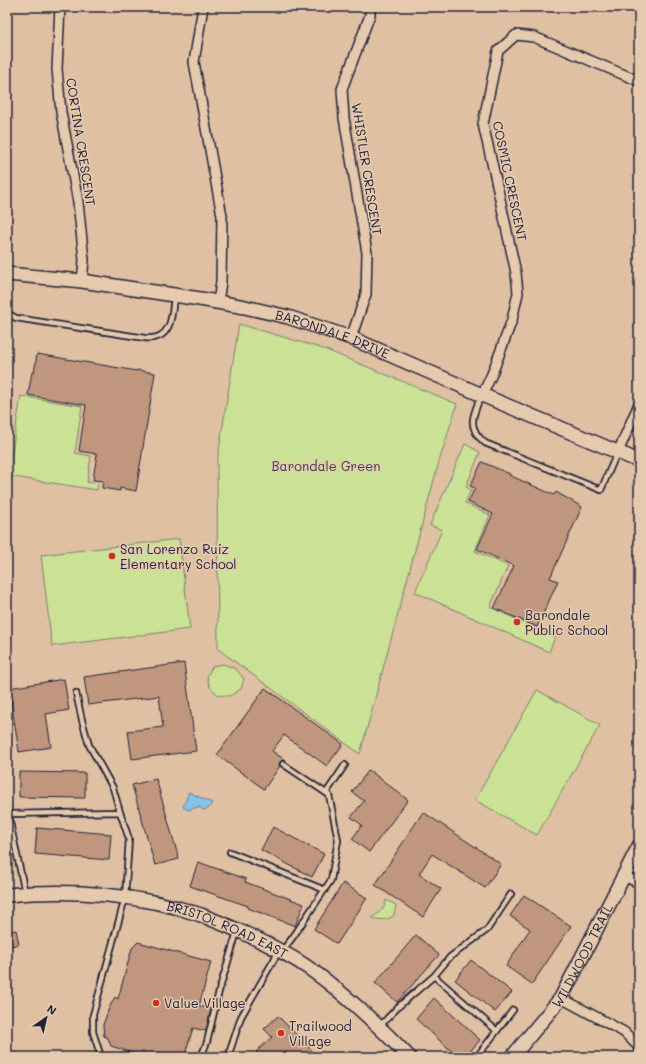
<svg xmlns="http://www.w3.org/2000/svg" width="646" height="1064" font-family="Mali,sans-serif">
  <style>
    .green { fill: #cbe196; stroke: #768268 }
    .water { fill: #89c1e7; stroke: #6081a2 }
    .building { fill: #c0977e; stroke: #22223b }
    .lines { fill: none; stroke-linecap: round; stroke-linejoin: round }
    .lane-casing { stroke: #22223b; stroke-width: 8 }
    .street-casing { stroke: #22223b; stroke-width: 12 }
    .secondary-casing { stroke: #22223b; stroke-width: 16 }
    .lane { stroke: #e5caad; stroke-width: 4.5 }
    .street { stroke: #e5caad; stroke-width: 9 }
    .secondary { stroke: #e5caad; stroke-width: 13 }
    .poi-dot { fill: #c8321e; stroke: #e5caad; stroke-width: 1.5 }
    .labels { text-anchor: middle; stroke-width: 3; stroke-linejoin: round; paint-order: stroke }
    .street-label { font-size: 13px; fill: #22223b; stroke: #e5caad }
    .park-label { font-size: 13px; fill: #3b3f49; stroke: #e5caad }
    .poi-label { font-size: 13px; fill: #22223b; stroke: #e5caad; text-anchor: start }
  </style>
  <rect width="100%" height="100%" fill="#e0c0a2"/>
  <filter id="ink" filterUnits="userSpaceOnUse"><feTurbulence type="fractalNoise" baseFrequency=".025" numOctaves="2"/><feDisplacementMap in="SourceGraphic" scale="8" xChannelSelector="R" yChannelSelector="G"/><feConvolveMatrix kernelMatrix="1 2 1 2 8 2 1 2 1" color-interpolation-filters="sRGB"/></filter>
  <g filter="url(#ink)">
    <path class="green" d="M239,324L324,349L457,404L438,465L360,754L218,649L217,463Z
      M21,396L82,406L75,453L91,456L87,482L98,484L97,490L8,476Z
      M465,444L480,452L466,487L471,490L465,503L490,515L475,551L508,566L490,607L555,637L549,652L415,592L442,530L430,525Z
      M179,539L190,629L52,646L41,555Z
      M223,664L236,669L244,679L241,689L230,696L218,695L210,687L207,676L213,666Z
      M537,690L600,725L537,835L475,800Z
      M386,900L396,905L394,915C387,921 381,920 372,918C379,913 385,909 386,900Z"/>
    <path class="water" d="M189,792L212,803L209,808L204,810L198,807L188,810L183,807Z"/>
    <path class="building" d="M37,354L137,371V370L155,373L136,491L120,488V491L102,488L103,481L93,480L97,454L79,451L86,405L28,395L32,372L34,373Z
      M482,462L510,474L509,475L554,495L556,492L582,507L550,578L558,581L537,627L494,608L514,566L477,549L493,514L468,502L475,488L470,486Z
      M184,663L196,751L132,759L128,731L163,727L159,696L88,705L84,677Z
      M64,679L69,710L46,714L51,747L19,752L9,688Z
      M265,688L343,744L327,766L284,735L272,751L285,760L280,762L279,764L280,766L264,789L217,755Z
      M369,770L408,800L369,852L352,839L362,825L351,817L364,801L352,792Z
      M19,772L85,773V798L19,797Z
      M156,779L179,859L155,865L132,785Z
      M423,812L501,864L485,888L432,854L419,874L441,889L423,917L375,885Z
      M273,827L324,854L312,877L261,850Z
      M37,828L111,834L109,860L35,854Z
      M198,862L246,879L245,882L304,904L295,926L248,908V906L190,886Z
      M343,883L367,898L337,944L314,929Z
      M524,895L571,926L532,984L506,966L530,929L510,916Z
      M16,930L19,944L7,947V932Z
      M416,935L439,955L397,1002L375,983Z
      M138,942L211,962L199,1006L211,1009L206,1031L193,1028L184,1057H135L136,1054L111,1046L108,1038L104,1036L103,1025L109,1008L115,997L118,999L132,948Z
      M471,960L512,992L495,1012L455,980Z
      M434,998L480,1040L465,1057H458L416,1019Z
      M278,1016L318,1057H261L256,1052L272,1037L264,1029Z"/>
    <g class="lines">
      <g class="lane-casing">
        <path id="lane" d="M7,313L16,318L145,338C172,341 172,316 174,296
          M481,396C473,415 466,427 485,443L601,490L617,453
          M76,693L82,720L89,745L113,788L120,812
          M283,764L329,795L338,840L331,880L293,937L283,950
          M326,793L345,765
          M7,808L25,893
          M7,814L120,812L129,839L125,898L93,1015V1032L101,1057
          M230,852L325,890
          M434,976L497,1031
          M380,1026L398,1007L434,976L450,957L487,930L511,894
          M479,1054L513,1010
          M201,1057L207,1042L219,991L237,932
          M228,1057L241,1017L279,951"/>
      </g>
      <g class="street-casing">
        <path id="street" d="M60,7L57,69L61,112L78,202L84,260L82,281
          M203,7L194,62L222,216L221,282L218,302
          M351,338L366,294L367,253L344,118L342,89L370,15V7
          M482,395L492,374L512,320L518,293L516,273L495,176L483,124L498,51L516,35L534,37L639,81
          M618,452L639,404
          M624,876L639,883
          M561,998L624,1032L639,1047"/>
      </g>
      <g class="secondary-casing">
        <g id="secondary">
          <path id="s1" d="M7,274L82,281L200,299L245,307L288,317L351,338L482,395L639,461"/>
          <path id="s2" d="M7,895C71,889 140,894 201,915C216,921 231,927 246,934C268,944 290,955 310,969C346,994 378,1025 409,1057"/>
          <path id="s3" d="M512,1057L561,998L639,846"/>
        </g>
      </g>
      <use href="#lane" class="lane"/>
      <use href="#street" class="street"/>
      <use href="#secondary" class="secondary"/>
    </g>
  </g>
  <g class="poi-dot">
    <circle cx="112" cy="556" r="4"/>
    <circle cx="517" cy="622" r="4"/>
    <circle cx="156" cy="1003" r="4"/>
    <circle cx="281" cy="1033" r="4"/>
  </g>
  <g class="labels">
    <g class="street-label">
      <text transform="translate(81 142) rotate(81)" y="5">CORTINA CRESCENT</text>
      <text transform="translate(367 169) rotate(81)" y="5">WHISTLER CRESCENT</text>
      <text transform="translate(510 181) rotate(78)" y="5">COSMIC CRESCENT</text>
      <text dy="5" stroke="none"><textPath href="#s1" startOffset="332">BARONDALE DRIVE</textPath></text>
      <text dy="5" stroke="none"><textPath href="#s2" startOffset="226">BRISTOL ROAD EAST</textPath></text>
      <text dy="5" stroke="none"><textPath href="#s3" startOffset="124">WILDWOOD TRAIL</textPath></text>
    </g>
    <g class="park-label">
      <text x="326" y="471">Barondale Green</text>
    </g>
    <g class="poi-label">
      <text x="120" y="554">San Lorenzo Ruiz<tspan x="120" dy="15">Elementary School</tspan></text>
      <text x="525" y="620">Barondale<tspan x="525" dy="15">Public School</tspan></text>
      <text x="164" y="1008">Value Village</text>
      <text x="289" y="1031">Trailwood<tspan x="289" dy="15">Village</tspan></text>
    </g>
  </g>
  <rect width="646" height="1064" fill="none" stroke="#e5caad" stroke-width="24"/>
  <rect x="12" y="12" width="622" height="1040" fill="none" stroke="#22223b" stroke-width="1.5" filter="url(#ink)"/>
  <g transform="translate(46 1018) rotate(34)" stroke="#e5caad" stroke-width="3" paint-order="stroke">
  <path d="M0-3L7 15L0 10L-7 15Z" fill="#22223b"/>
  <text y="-6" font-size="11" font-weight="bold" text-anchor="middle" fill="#22223b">N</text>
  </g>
</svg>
